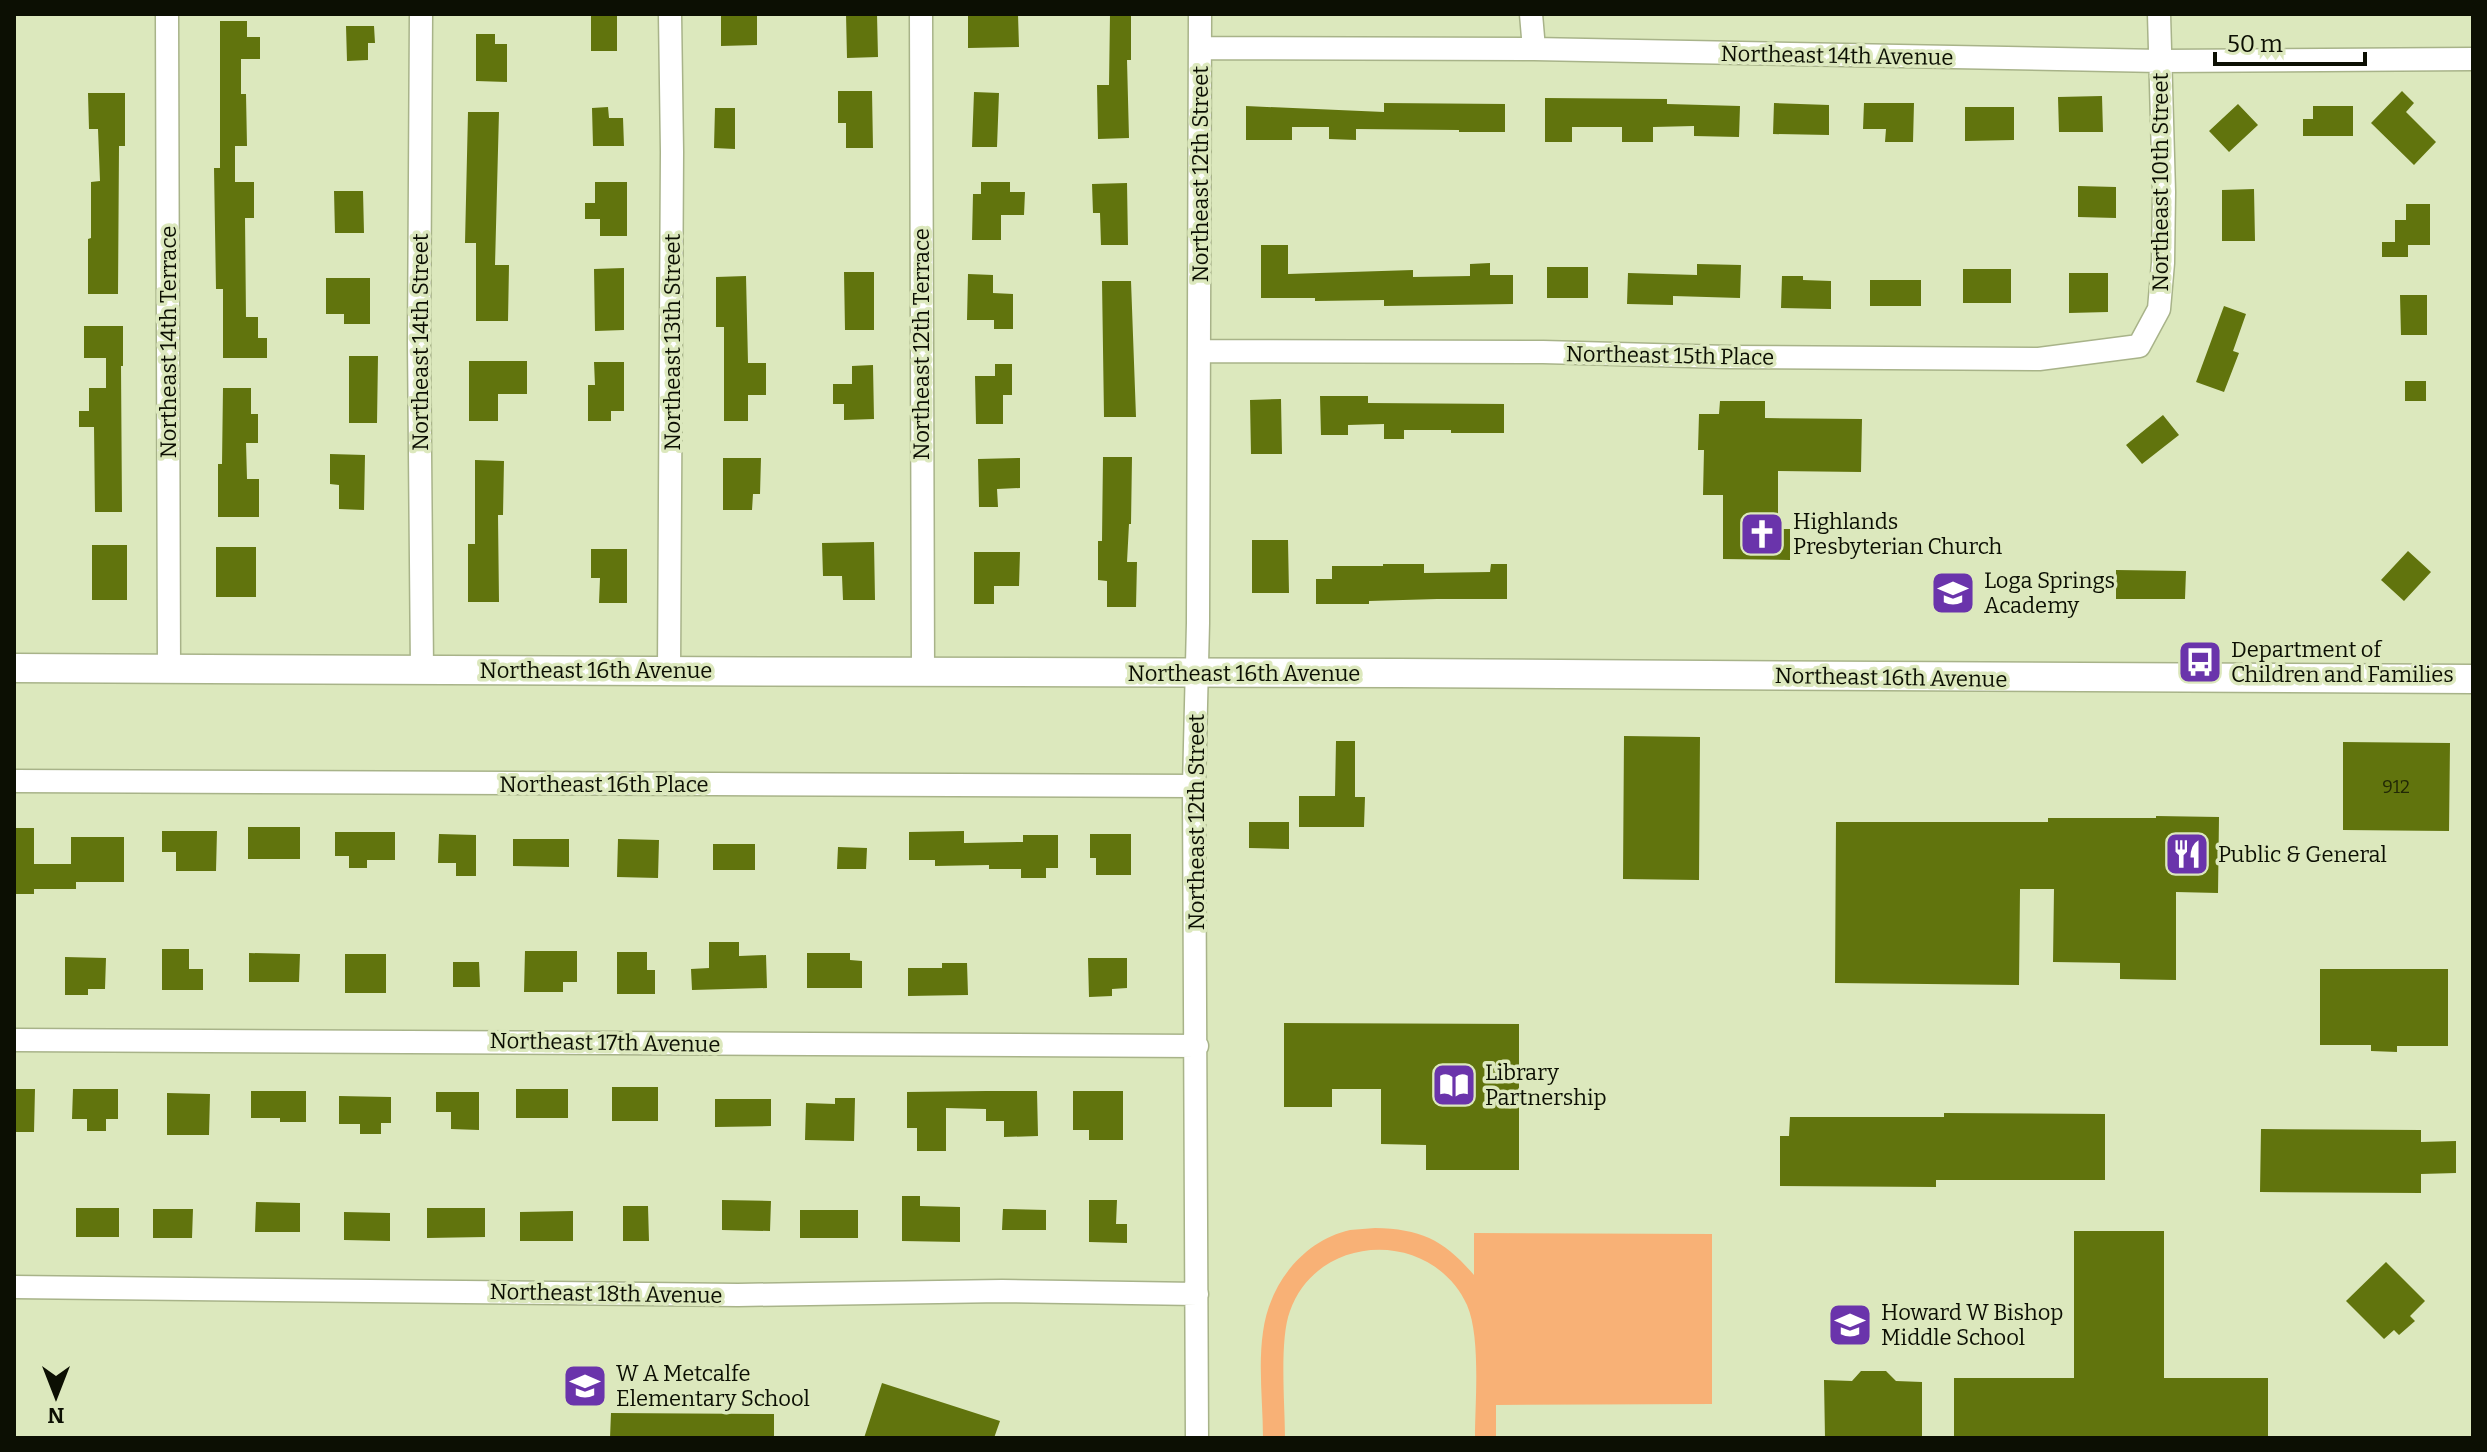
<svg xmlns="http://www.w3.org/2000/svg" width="2487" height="1452" font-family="Bitter,serif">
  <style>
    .green { fill: #f8b176 }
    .building { fill: #61740d }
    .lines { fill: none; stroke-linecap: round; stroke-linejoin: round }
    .minor-casing { stroke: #a8b389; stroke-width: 25 }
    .tertiary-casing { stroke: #a8b389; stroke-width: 31 }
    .minor { stroke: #fff; stroke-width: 22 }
    .tertiary { stroke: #fff; stroke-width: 28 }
    .labels { text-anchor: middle; stroke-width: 7; stroke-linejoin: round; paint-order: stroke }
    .number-label { font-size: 18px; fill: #212806 }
    .street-label { font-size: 22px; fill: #0c0f03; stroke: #dce8bd }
    .poi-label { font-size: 22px; fill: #0c0f03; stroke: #dce8bd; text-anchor: start }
  </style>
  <rect width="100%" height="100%" fill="#dce8bd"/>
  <path class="green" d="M1375,1228C1421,1229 1444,1240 1474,1275V1233L1712,1234V1404L1496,1405V1438H1475C1475,1402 1481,1337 1467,1305C1432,1229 1318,1232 1290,1311C1279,1340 1285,1404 1285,1438H1263C1263,1404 1258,1366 1263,1332C1269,1285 1302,1241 1350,1230C1358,1229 1367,1229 1375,1228Z"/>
  <path class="building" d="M591,14H617V51H591Z
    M721,14H757V45L721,46Z
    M846,14H877L878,57L847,58Z
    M968,14H1018L1019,47L968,48Z
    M1110,14H1131V60H1127L1129,138L1098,139L1097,85H1109Z
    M220,21H247V37H260V59H241V94H246L247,146H235V182H254V218H245L246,317H258V338H267V358H223V289H216L214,168H220Z
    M346,26H374L375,43H368V60L347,61Z
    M476,34H495V44H507V82L476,81Z
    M838,91H872L873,148H846V123H838Z
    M2402,91L2414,103L2406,112L2436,142L2414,165L2371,123Z
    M974,92L999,93L997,147H972Z
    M88,93H125V146H119L118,294H88V239L91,238V182L100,181L98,129H89Z
    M2102,96L2103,132H2059L2058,97Z
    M1545,98L1667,99V104L1740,106L1739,137L1694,136V126L1653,127V142H1622V127H1572V142H1545Z
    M1384,103L1505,104V132H1459V130L1356,129V140L1329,139V127H1292V140H1246V106L1384,112Z
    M1774,103L1829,105V135L1773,134Z
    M1864,103H1914L1913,142H1885L1886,129H1863Z
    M2238,104L2258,125L2229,152L2209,131Z
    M2313,106H2353V136H2303V119H2313Z
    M608,107L609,118H623L624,146H593L592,108Z
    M1965,107H2014V140L1965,141Z
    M715,108H735V149L714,148Z
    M468,112H499L495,265H509L508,321H476V243H465Z
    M595,182H627V236H600V219H585V203H595Z
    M981,182H1010V192H1025L1024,215H1001V240H972L973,194H981Z
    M1127,183L1128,245H1101L1100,213H1093L1092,184Z
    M2078,186L2116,187V218L2078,217Z
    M2254,189L2255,241H2222V190Z
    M334,191H363L364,233H335Z
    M2406,204H2430V245H2408V257H2382V242H2395V220H2406Z
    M1261,245H1288V274L1413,270V277L1470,276V264L1490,263V275H1513V304L1384,306V300L1315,301V298H1261Z
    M1697,264L1741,265L1740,298L1673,296V305L1627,304L1628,273L1697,275Z
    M1547,267H1588V298H1547Z
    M624,268V330L595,331L594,269Z
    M1963,269H2011V303H1963Z
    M844,272H874V330H845Z
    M2069,273H2108V312L2069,313Z
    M968,274L993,275V293L1013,294V329H994V320H967Z
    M746,276L748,363H766V395H748V421H724V327H716V277Z
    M1782,276H1803V280L1831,281V309L1781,308Z
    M326,278H370V324H344V314H326Z
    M1870,280H1921V306H1870Z
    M1102,281H1131L1136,417H1104Z
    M2400,295H2427V335H2401Z
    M2224,306L2246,314L2233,351L2239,353L2224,392L2196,382Z
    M84,326H123V366H121L122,512H95L94,427H79V411H89V388H106V358H84Z
    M349,356H378L377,423H349Z
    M469,361H527V394H498V421H469Z
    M594,362H624V411H611V421H588V385H595Z
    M995,364H1012V395H1003V424H976L975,376H995Z
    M873,365L874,419L844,420V404H833V384H852V366Z
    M2405,381H2426V401H2405Z
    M223,388H251V414H258V443H246L247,479H259V517H218V464H222Z
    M1320,396H1368V403L1504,404V433H1451V430H1404V439H1384V424L1348,425V435H1321Z
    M1281,399L1282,454H1251L1250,400Z
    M1720,401H1765V418L1862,419L1861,472L1778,471V529H1790V560L1723,559V495H1703L1704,450H1698L1699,414H1719Z
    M2163,415L2179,435L2142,464L2126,445Z
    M330,454L365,455L364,510L339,509V485L330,484Z
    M1103,457H1132L1131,524H1129L1127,562H1137L1136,607H1107V581L1098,580V541H1102Z
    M723,458H761L760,494H753L752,510H723Z
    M1020,458V488L997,489L998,507H979L978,459Z
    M475,460L504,461L503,515H498L499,602H468V544H475Z
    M1252,540H1288L1289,593H1252Z
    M874,542L875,600H843L842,576H823L822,543Z
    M92,545H127V600H92Z
    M216,547H256V597H216Z
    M591,549H627V603H599L600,578H591Z
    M2408,551L2431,572L2404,601L2381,580Z
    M974,552H1020L1019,586H994V604H974Z
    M1383,564H1424V573L1490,572L1491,564H1507V599H1437L1369,601V604H1316V579H1332V566H1383Z
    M2116,570L2186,571L2185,599H2116Z
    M1624,736L1700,737L1699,880L1623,879Z
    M1336,741H1355V797H1365L1364,827H1299V796H1335Z
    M2343,742L2450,743L2449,831L2343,830Z
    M2156,816L2219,817L2218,893L2176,892V980L2120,979V963L2053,962L2054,889H2020L2019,985L1835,983L1836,822H2048V818H2156Z
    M1249,822H1289V849L1249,848Z
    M248,827H300V859H248Z
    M14,828H34V864H71V837H124V882H76V889H34V894H14Z
    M162,831H217L216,871H176V852H162Z
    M964,831V843L1023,842V835H1058V868H1046V878H1021V869H989V865L935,866V860H909V832Z
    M335,832H395V860H367V868H349V856H335Z
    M439,834L476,835V876H456V863H438Z
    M1090,834H1131V875H1096V858H1090Z
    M513,839H569V867L513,866Z
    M618,839L659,840L658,878L617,877Z
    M713,844H755V870H713Z
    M838,847L867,848L866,869H837Z
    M709,942H739V956L766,955L767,988L692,990L691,969L709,968Z
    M162,949H189V969H203V990H162Z
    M525,951H577V982H563V992H524Z
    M617,952H647V970H655V994H617Z
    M249,953L300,954L299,982H249Z
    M807,953H850V960L862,961V988H807Z
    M345,954H386V993H345Z
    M65,957L106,958L105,989H88V995H65Z
    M1088,958H1127V988L1112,989V996L1089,997Z
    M453,962H479L480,987H453Z
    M942,963H967L968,995L908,996V968H942Z
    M2320,969H2448V1046H2397V1052L2371,1051V1045H2320Z
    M1284,1023L1519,1024V1170H1426V1145L1381,1144V1089H1332V1107H1284Z
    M612,1087H658V1121H612Z
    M14,1089H35L34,1132H14Z
    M73,1089H118V1119H106V1131H87V1119H72Z
    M516,1089H568V1118H516Z
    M251,1091H306V1122H280V1118H251Z
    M986,1091H1037L1038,1136L1004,1137V1121H986V1109L946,1108V1151H917V1128H907V1092Z
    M1073,1091H1123V1140H1089V1130H1073Z
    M436,1092H479V1130L451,1129V1112H436Z
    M167,1093L210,1094L209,1135H167Z
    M339,1096L391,1097V1123H381V1134H360V1124H339Z
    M835,1098H855L854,1141L805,1140L806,1103L835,1104Z
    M715,1099H771V1126L715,1127Z
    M1944,1113L2105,1114V1180H1936V1187L1780,1186V1136H1789L1790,1117H1944Z
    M2261,1129L2421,1130V1142L2456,1141V1173L2421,1174V1193L2260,1192Z
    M902,1196H920V1206L960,1207V1242L902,1241Z
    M722,1200L771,1201L770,1231L722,1230Z
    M1089,1200H1117L1116,1224H1127V1243L1089,1242Z
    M256,1202L300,1203V1232H255Z
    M623,1206H648L649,1241H623Z
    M76,1208H119V1237H76Z
    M427,1208H485V1237L427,1238Z
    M153,1209H193L192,1238H153Z
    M1003,1209L1046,1210V1230H1002Z
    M800,1210H858V1238H800Z
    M573,1211V1241H520V1212Z
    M344,1212L390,1213V1241L344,1240Z
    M2074,1231H2164V1378H2268V1438H1954V1378H2074Z
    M2386,1262L2425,1301L2410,1316L2415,1321L2399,1335L2394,1330L2384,1339L2346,1301Z
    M1861,1371H1886L1896,1381L1922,1382V1438H1825L1824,1380L1852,1381Z
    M882,1383L1000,1421L994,1438H864Z
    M611,1413L774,1414V1438H610Z"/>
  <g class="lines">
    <g class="minor-casing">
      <path id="minor" d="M167,14L169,669
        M421,14L419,343L422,670
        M921,14L923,673
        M1531,14L1534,49
        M1200,48L1534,49L2160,61L2473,59
        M1200,351L1543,352L1727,357L2039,359L2139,346L2159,309L2163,263L2164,192L2159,14
        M669,670L672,152L670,14
        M14,781L1194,786
        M14,1040L1197,1046
        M14,1287L738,1295L1002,1291L1197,1294
        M1197,1438L1194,786L1198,623L1200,14"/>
    </g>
    <g class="tertiary-casing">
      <path id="tertiary" d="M14,668C475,671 937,672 1398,673C1756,674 2115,679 2473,679"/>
    </g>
    <use href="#minor" class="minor"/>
    <use href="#tertiary" class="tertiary"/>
  </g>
  <defs>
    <g id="church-square" transform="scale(2.3)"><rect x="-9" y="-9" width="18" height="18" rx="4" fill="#6a34ab" stroke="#dce8bd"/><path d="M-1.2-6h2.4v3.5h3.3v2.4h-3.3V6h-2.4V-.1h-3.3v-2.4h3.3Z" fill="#fff"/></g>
    <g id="school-square" transform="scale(2.3)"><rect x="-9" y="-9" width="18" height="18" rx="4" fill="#6a34ab" stroke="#dce8bd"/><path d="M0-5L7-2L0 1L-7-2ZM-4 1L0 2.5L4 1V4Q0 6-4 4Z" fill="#fff"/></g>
    <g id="bus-square" transform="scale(2.3)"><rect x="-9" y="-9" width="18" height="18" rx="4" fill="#6a34ab" stroke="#dce8bd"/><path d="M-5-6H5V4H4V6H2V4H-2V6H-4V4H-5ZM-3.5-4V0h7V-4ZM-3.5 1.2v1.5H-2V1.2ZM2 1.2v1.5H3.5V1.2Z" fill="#fff"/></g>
    <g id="restaurant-square" transform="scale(2.3)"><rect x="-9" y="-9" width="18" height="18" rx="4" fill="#6a34ab" stroke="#dce8bd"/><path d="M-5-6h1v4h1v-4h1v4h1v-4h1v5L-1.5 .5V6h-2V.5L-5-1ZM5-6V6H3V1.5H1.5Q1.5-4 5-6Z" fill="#fff"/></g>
    <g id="library-square" transform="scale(2.3)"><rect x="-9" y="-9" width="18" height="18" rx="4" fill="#6a34ab" stroke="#dce8bd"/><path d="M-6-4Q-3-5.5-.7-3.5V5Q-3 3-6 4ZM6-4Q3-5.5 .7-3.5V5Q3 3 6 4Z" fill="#fff"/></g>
  </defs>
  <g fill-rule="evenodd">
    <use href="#church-square" x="1762" y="534"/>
    <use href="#school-square" x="1953" y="593"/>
    <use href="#bus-square" x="2200" y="662"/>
    <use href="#restaurant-square" x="2187" y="854"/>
    <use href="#library-square" x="1454" y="1085"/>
    <use href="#school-square" x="1850" y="1325"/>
    <use href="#school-square" x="585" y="1386"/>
  </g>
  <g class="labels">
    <g class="number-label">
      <text x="2396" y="793">912</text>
    </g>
    <g class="street-label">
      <text transform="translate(1837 55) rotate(1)" y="8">Northeast 14th Avenue</text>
      <text transform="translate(1200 174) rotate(-90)" y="8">Northeast 12th Street</text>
      <text transform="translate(2160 182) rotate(-90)" y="8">Northeast 10th Street</text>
      <text transform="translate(168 342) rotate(-90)" y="8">Northeast 14th Terrace</text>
      <text transform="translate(420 342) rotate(-90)" y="8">Northeast 14th Street</text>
      <text transform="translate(672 342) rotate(-90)" y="8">Northeast 13th Street</text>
      <text transform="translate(921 344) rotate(-90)" y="8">Northeast 12th Terrace</text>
      <text transform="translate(1670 355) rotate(1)" y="8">Northeast 15th Place</text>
      <text x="596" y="678">Northeast 16th Avenue</text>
      <text x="1244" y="681">Northeast 16th Avenue</text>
      <text transform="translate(1891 677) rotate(1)" y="8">Northeast 16th Avenue</text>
      <text x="604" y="792">Northeast 16th Place</text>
      <text transform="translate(1196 822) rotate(-90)" y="8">Northeast 12th Street</text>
      <text transform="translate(605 1042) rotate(1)" y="8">Northeast 17th Avenue</text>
      <text transform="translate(606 1293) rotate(1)" y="8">Northeast 18th Avenue</text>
    </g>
    <g class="poi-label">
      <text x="1793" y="529">Highlands<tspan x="1793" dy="25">Presbyterian Church</tspan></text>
      <text x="1984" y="588">Loga Springs<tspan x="1984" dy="25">Academy</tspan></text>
      <text x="2231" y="657">Department of<tspan x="2231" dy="25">Children and Families</tspan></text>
      <text x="2218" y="862">Public &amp; General</text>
      <text x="1485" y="1080">Library<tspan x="1485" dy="25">Partnership</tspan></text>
      <text x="1881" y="1320">Howard W Bishop<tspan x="1881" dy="25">Middle School</tspan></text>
      <text x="616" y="1381">W A Metcalfe<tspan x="616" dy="25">Elementary School</tspan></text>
    </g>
  </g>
  <rect width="2487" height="1452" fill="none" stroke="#0c0f03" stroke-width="32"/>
  <g transform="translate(56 1396) rotate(180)" stroke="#dce8bd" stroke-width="6" paint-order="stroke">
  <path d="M0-6L14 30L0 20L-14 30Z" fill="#0c0f03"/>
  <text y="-12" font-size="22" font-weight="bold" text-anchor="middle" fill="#0c0f03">N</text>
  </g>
  <path d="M2215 52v12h150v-12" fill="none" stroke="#0c0f03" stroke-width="4"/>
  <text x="2227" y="52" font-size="24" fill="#0c0f03" stroke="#dce8bd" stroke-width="6" paint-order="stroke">50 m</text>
</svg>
